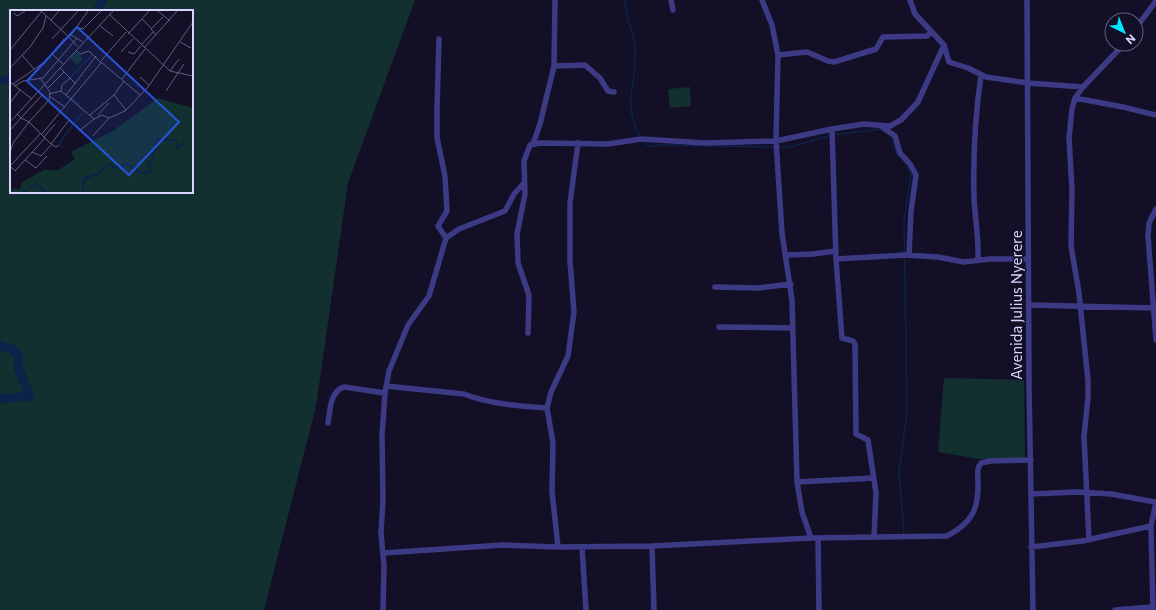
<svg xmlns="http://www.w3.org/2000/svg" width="1156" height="610" font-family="Commissioner,sans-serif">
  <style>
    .green { fill: #12302f; fill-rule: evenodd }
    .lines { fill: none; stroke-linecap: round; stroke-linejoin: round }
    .stream { stroke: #0c2248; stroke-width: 1.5 }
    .river { stroke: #0c2248; stroke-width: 9 }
    .minor { stroke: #3d3a85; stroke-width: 5.5 }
    .labels { text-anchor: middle; stroke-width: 3; stroke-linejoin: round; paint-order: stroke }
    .street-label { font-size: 15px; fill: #d9d4ff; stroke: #130f26 }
    .inset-river { fill: none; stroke: #0c2248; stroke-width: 2 }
    .inset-road { fill: none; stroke: #625e7d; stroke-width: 1 }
    .view { fill: #2655da; fill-opacity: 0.15; stroke: #2655da; stroke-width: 2 }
    .inset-edge { fill: none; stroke: #d9d4ff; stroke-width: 2 }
  </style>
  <rect width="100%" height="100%" fill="#130f26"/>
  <path class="green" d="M0,0H415L348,183L316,406L264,610H0ZM11,11H192V192H11Z
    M690,87L691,106L670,108L668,89Z
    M944,378L1024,380L1025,458L979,459L938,452Z"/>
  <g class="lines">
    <path class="stream" d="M625,0C625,17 634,31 635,48C638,83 621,102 640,137
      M893,138L896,153L907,165L911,175L904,221L907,412L899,472L904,535
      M642,140C646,147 652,148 660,145L775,147
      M779,147H790L832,135L881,129"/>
    <path class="river" d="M97,11L103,0
      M0,81L11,78
      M0,345L2,347L12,349L19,357L18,367L30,396L0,399"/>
    <path class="minor" d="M671,0L673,10
      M762,0L772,25L778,55L776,141L782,233L792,300L797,482L802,512L811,538L947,536C972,523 979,509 978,481C978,475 976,469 981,463L990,461L1031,460
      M910,0L915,14L944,45L949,62L968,68L986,77L1028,83L1083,87
      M1027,0L1029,384L1033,610
      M1136,28L1156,1
      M439,39L437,108V138L445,176L447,211L438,226L446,238
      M778,55L807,52L828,61L834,62L876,49L883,37L927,36L931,32
      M554,66L585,65L600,78L608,91L614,92
      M1075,98L1123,107L1156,115
      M882,127L895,136L900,153L910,164L916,175L911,211L909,255
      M832,129L836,259L842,338L853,341L855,344L856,434L868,440L876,493L874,537
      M533,144L540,124L554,66L555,0
      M1156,209L1149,223L1148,236L1156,340
      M786,255L813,254L836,251
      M836,259L906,255L938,257L964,262L990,259H1028
      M978,260C979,239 975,219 974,198C973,157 975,116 981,75
      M715,287L758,288L791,284
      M1029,305L1154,308
      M719,327L793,328
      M528,333L529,295L518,263L517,234L525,194L524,161L530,145L540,143L608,144L641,139L706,143L776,141L832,129L864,124L890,126L901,120L918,102L944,45
      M386,386L464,394C489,404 520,406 547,408
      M328,423C330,411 330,391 344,387L385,393
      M797,482L873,478
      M1031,494L1077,492L1111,494L1155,502
      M1151,526L1153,610
      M818,538L819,610
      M1089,540L1084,436L1088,398V381L1079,293L1071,246L1072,189L1069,138L1072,109L1075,98L1083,87L1124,44
      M652,546L654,610
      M558,547L552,491L553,443L547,408L551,392L568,356L574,312L570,261V203L578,143
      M582,547L586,610
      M1031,547L1082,541L1151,526L1156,502
      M383,553L503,545L558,547L652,546L811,538
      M383,610L384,566L381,533L383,500L382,435L385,393L389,371L408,325L429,296L446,238L459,229L505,211L514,194L524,183
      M1115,610L1152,607"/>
  </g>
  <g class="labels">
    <g class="street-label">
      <text transform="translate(1017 305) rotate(-90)" y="5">Avenida Julius Nyerere</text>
    </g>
  </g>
  <g transform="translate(10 10)">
    <rect width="183" height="183" fill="#130f26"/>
    <path d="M66,41L73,49L67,55L60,48ZM148,88L183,98V182H0L4,178L10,180L12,172L34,160H48L65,149L61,142L103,121Z" fill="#12302f"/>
    <path class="inset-river" d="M60,68L83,44M58,86L70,95M53,138L50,134L52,129L74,101M14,182L26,173L35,182M73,182L74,169L90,163L98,154L105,158L117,154L130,162L139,163L141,159L138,153L143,151V140L146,139L148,128L151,130H165L168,138L174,133"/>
    <path class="inset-road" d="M31,1L58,26L61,25L73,32M148,1L160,11M4,3L7,6L15,1M99,4L160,61L183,66M132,9L142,19M41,10L49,1M89,15L103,26M67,17L73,19L91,1M118,24L139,1M61,25L78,1M146,25L141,19L153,7M58,26L68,37M42,29L68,1M170,32L181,38M131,35L143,22M134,38L167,1M0,40L32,1M111,42L123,29M118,42L124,44L131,36M42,44L53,54M12,45L24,59M91,51L116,22M91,52L130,85M0,58L20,37L33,18L36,6M50,58L66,74M160,61L169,49M130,67L139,75M112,69L135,39M0,72L22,89M3,74L36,51L54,29M5,76L13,71L33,68L67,28M38,78L54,62M51,81L52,75L60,68M156,81L174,54M39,84L51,81L84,109L92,105L99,108L115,101L138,77L183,12M56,85L86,46M104,85L116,100M39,86L55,97M0,93L10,80M80,105L104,85L114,71M88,105L99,93M11,108L19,112L39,90L40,82L31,69M11,108L32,85M0,112L103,1M0,120L11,108L7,104M69,121L84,109M31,125L91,53L79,41L70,44L66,40M83,126L99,108M34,127L45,114M41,134L60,109M22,142L31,146L41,135M0,143L3,133L19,112L41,134L46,137L49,135M15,150L26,158L37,146M0,156L5,161L35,128M0,156L30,124"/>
    <path class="view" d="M67,17L169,112L119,165L17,71Z"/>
    <rect width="183" height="183" class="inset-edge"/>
  </g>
  <g transform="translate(1124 32) rotate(137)"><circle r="19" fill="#130f26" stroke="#625e7d"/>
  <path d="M0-3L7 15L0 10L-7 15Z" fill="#00e5ff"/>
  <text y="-6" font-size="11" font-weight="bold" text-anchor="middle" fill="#d9d4ff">N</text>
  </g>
</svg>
